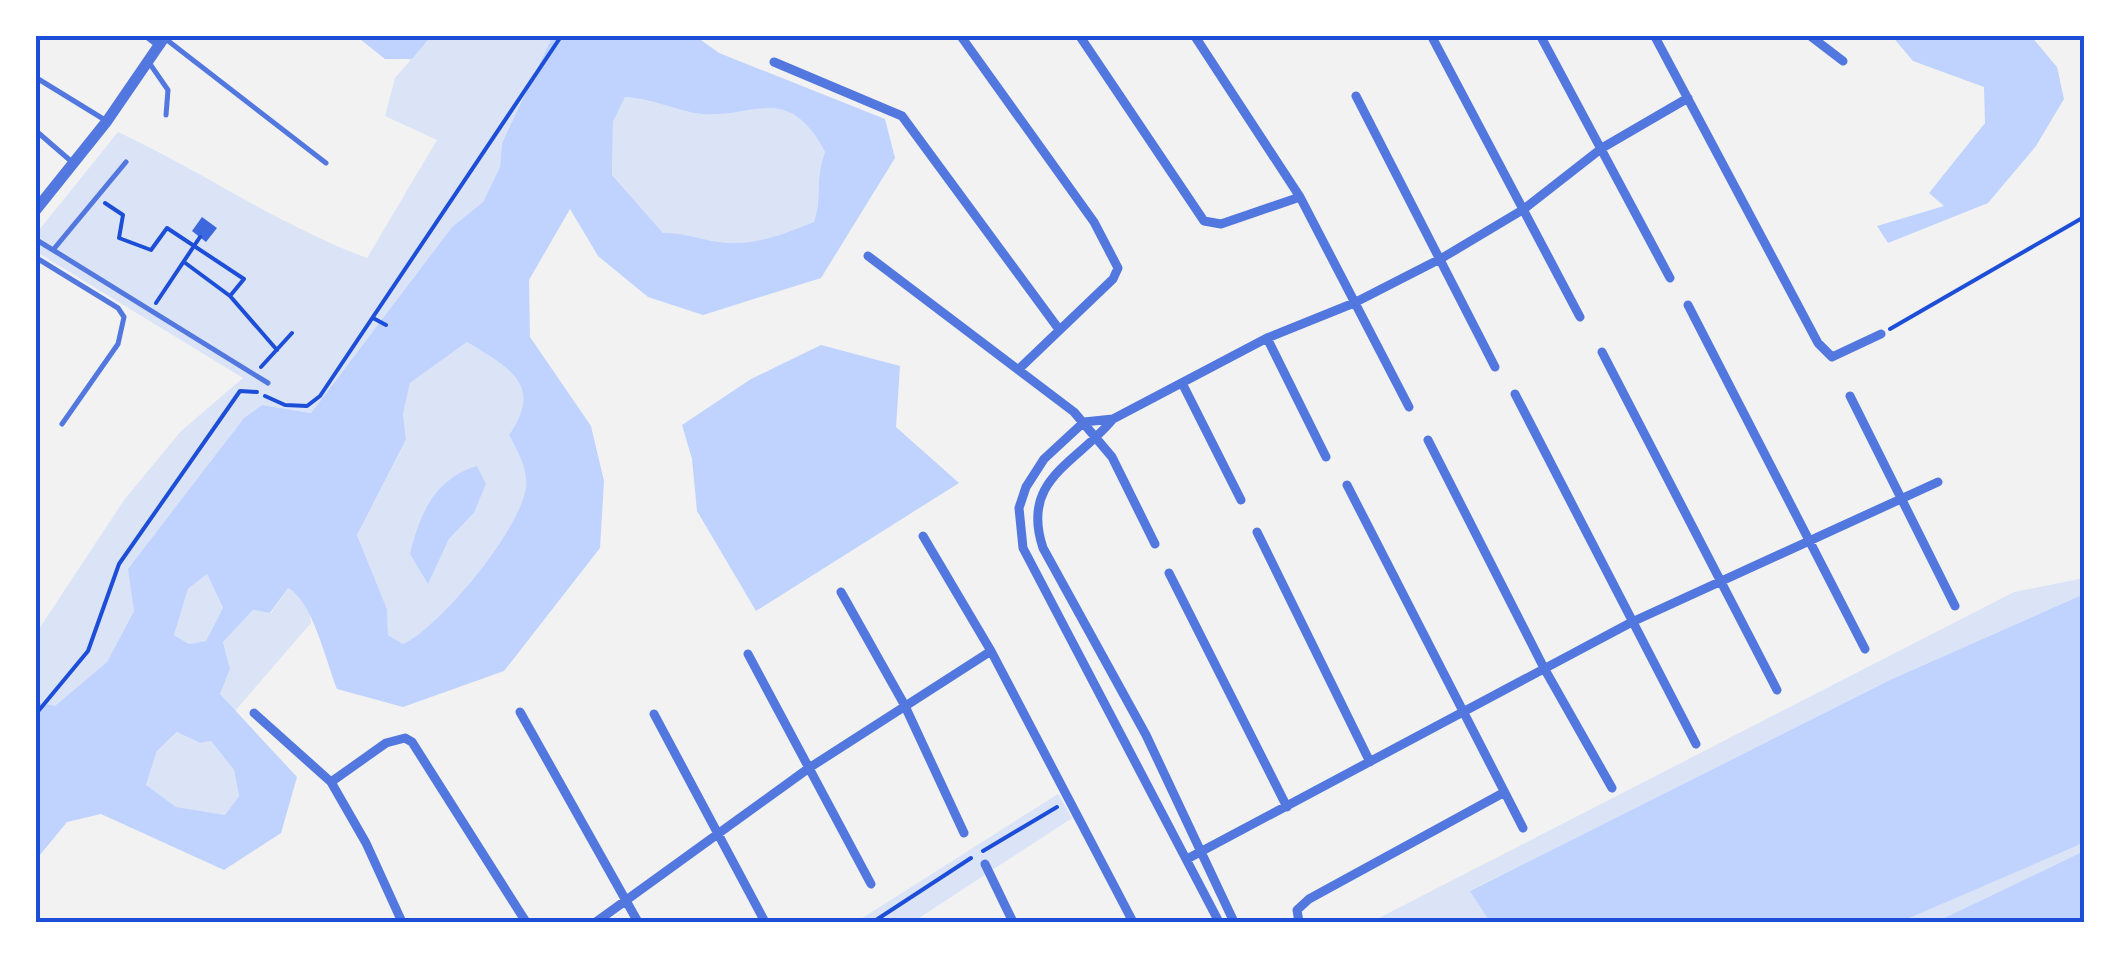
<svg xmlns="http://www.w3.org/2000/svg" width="2119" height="957" font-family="Merriweather,serif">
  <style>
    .green { fill: #dbe4f7; fill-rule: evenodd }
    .water { fill: #bfd3fe; fill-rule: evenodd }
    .building { fill: #3d67dc }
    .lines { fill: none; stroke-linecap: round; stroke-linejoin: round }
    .path { stroke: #1d4ed8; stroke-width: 4 }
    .service { stroke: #5277de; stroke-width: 5 }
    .minor { stroke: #5277de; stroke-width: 9 }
    .tertiary { stroke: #5277de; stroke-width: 11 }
    .neatline { fill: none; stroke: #1d4ed8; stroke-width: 4 }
  </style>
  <rect width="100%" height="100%" fill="#f2f2f2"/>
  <path class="green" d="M432,35H553L502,143L500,167L483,202L452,227L311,413L262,405L244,418L129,569L134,611L107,662L55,707L35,702V635L124,500L181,431L243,378L35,251V235L118,132C202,171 280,226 367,258L437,140L385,116L395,78Z
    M625,97C650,99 670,108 695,112C749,122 787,78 825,152C814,183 823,195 814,222C783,234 753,247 719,242C699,239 684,232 663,233L612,175L613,122Z
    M467,342C509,368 544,384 509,435C517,450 528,469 526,487C520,530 441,626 403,644L388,635L387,609L357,535L406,441L403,414L410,383ZM486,484L474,513L449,539L428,583L411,554Z
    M207,574L223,609L206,641L189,644L174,635L188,589Z
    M2084,578V594L1892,679L1471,890L1490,922H1371L2014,592Z
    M288,588C305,597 309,605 311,623L235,711L220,694L230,669L223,642L253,610L271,613Z
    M178,732L199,743L211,741L234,770L239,796L225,816L176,807L146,786L157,751Z
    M1058,794L1072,818L913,922H856Z
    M2084,841V851L1936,922H1900Z"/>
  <path class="water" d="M355,35H432L412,59H385Z
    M553,35H694L719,53L885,119L895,158L821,278L703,315L648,297L598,256L570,209L529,280L530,337L591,426L604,481L600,548L504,671L403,707L337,689C326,661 312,600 288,588L270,613L253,610L223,642L230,669L220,694L297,777L281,833L224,870L101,814L67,822L35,861V702L55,706L107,662L134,611L128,569L244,418L262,405L311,413L452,227L483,202L500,167L502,143ZM625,97C651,99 671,108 695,113C749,122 786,78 825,152C814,183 823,195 814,222C783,234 753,247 719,242C699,239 683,232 663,233L612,175L613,122ZM467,342C509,368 544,384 509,435C517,450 528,469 526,487C520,530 441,626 403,644L388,635L387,609L357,535L406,440L403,414L410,383ZM207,574L223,608L206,641L189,644L174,635L188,589ZM177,732L200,743L211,741L234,770L239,796L225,815L176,807L146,785L157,751Z
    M1891,35H2030L2057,67L2064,99L2036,146L1988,203L1888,243L1877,226L1944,206L1929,193L1985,123L1984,87L1913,61Z
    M821,345L900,366L896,427L959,483L756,611L697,511L692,459L682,425L751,379Z
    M477,466L486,484L474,513L449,539L428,584L410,554C420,514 434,479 477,466Z
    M2084,594V841L2076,846L1900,922H1490L1470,891L1892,679Z
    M2084,851V922H1936Z"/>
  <path class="building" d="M202,217L217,228L206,242L192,231Z"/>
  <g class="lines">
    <path class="path" d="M105,203L123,215L119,238L151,250L167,228L244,279L230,296
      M184,262L230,296L277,350
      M156,303L200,237
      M373,318L386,325
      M1890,329L2084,217
      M261,367L292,333
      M265,396L285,405L307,406L320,396L562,35
      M35,715L88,651L119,564L240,391L257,392
      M983,851L1057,807
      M873,922L971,858"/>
    <path class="service" d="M167,40L326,163
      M150,64L168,90L166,115
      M35,77L105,120
      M35,130L72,162
      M35,239L53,250L126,162
      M53,250L268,383
      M35,257L118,308L124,317L118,344L62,424"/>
    <path class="minor" d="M147,35L160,45
      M960,35L1094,222L1118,268L1113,279L1020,368
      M1079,35L1204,221L1221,224L1300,197
      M1194,35L1300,197L1409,407
      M1540,35L1670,278
      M1654,35L1818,343L1832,357L1881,334
      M1809,35L1843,61
      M1433,39L1580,317
      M774,62L902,116L1058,328
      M1356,96L1495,367
      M868,256L1074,412L1112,457L1155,544
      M1688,305L1865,649
      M1267,338L1326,457
      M1602,352L1777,690
      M1182,383L1241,500
      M1515,394L1696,744
      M1850,396L1955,606
      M1113,419C1076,464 1020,479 1043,548L1146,735L1234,922
      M1428,440L1544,668L1612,788
      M1347,485L1523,828
      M1257,532L1370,762
      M923,536L991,651L1133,922
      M1169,573L1287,807
      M841,592L904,704L964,833
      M748,654L871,884
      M520,712L638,922
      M254,713L331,782L366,843L402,922
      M654,714L765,922
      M331,782L386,743L405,738L412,742L526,922
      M1187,859L1632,622L1938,482
      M985,864L1013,922
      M596,922L809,768L991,651
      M1219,922L1023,548L1019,508L1026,487L1044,459L1084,422L1113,419L1267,338L1354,303L1442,258L1524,209L1602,148L1688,98
      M1299,922L1297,910L1309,899L1503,793"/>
    <path class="tertiary" d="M35,211L107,121L166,35"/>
  </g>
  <rect width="2119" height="957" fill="none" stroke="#ffffff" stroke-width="75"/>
  <rect x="38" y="38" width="2044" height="882" class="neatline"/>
</svg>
